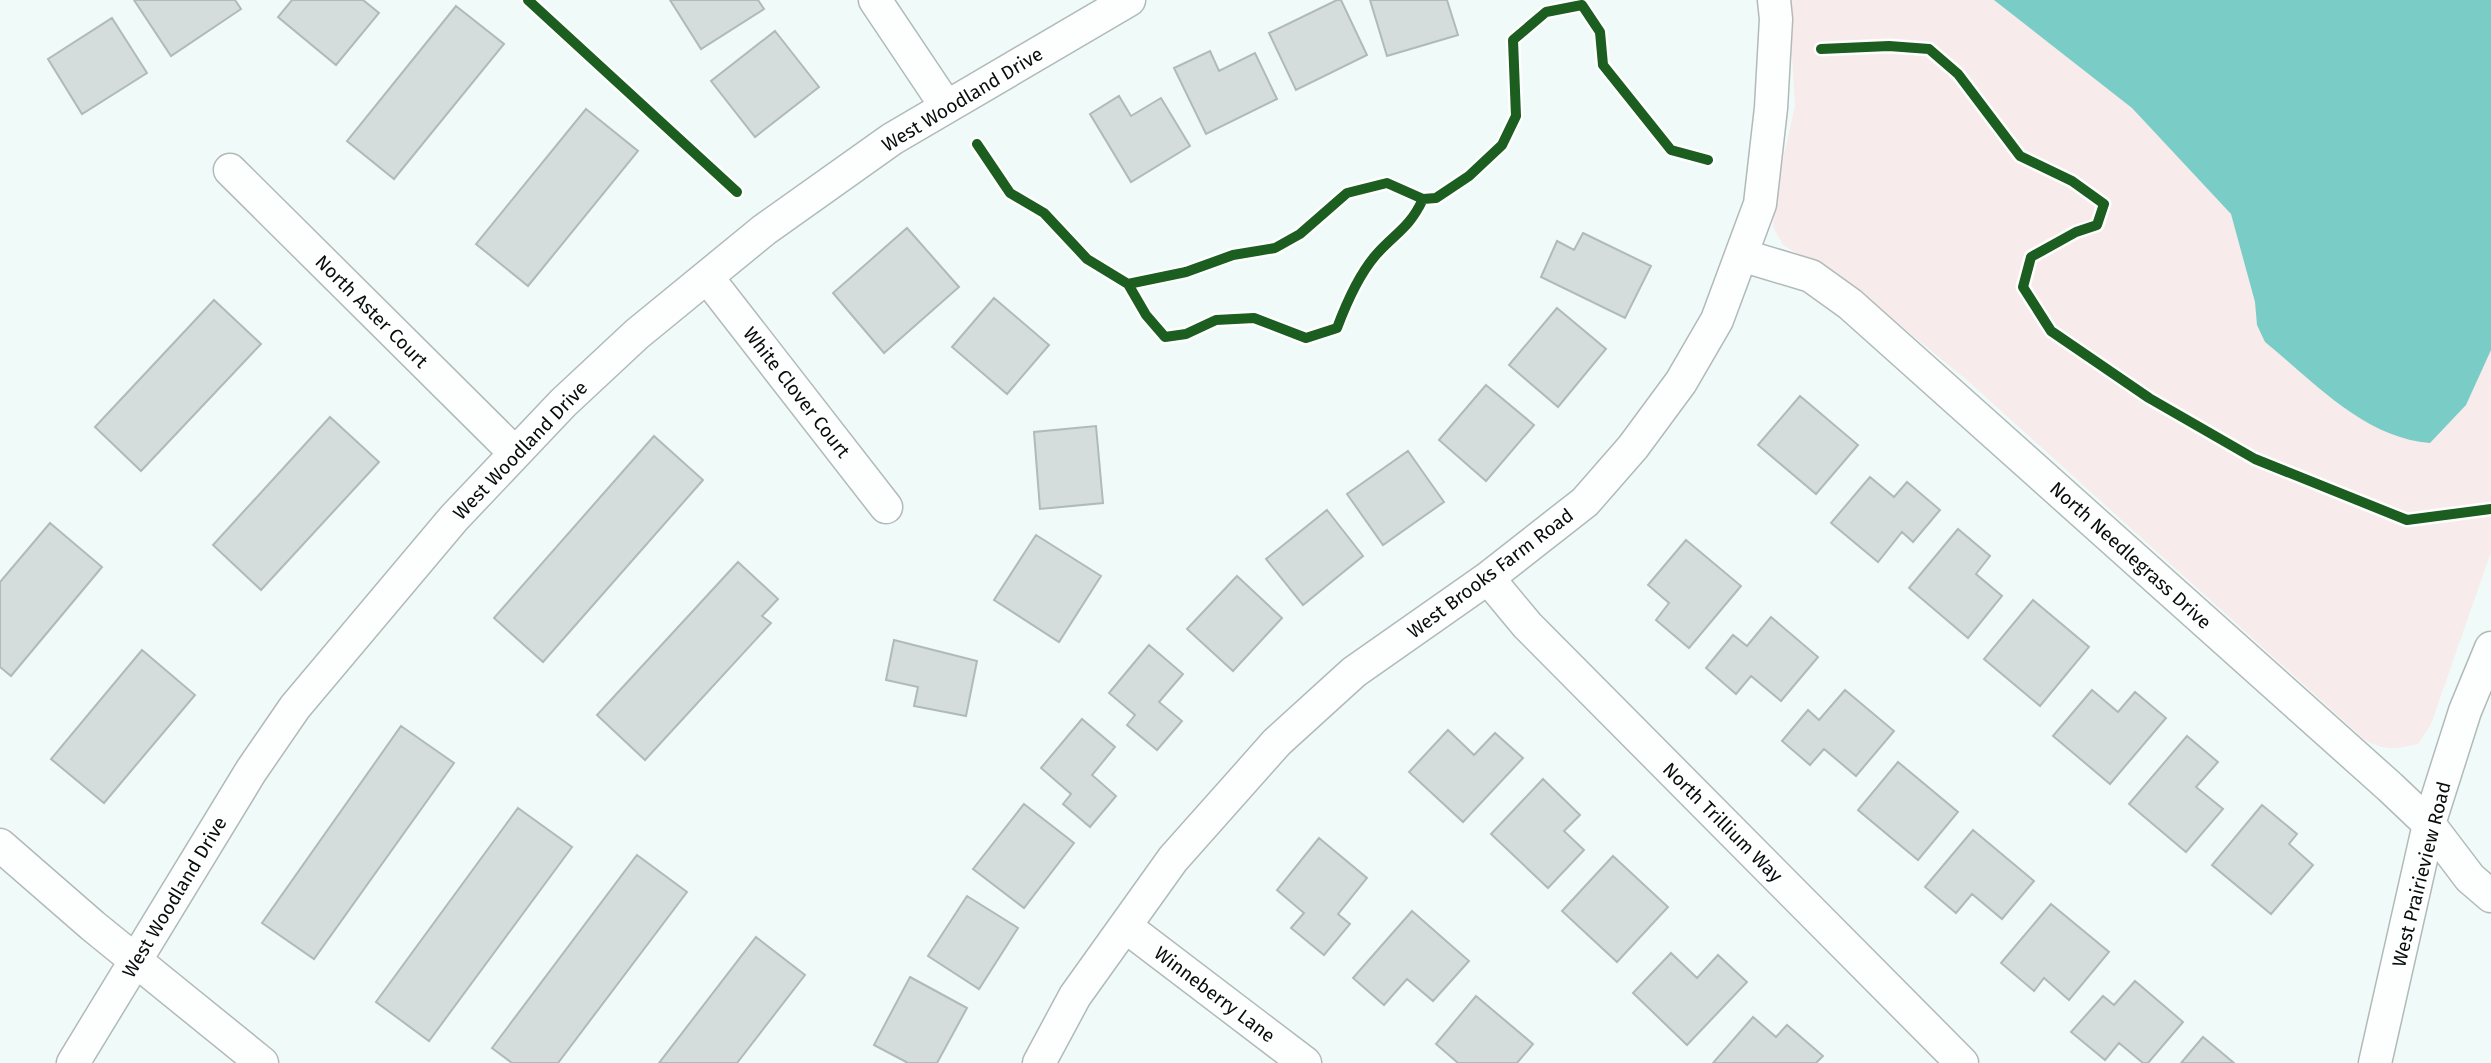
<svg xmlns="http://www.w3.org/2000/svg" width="2491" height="1063" font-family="'Fira Sans',sans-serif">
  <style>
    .green { fill: #f7ebeb }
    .water { fill: #7acdc6 }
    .building { fill: #d4dddc; stroke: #b0bab8; stroke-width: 2 }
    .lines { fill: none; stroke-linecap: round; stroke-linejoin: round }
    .minor-casing { stroke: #b1bab8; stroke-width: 35 }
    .minor { stroke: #fdfefe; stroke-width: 32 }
    .cycleway-casing { stroke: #fff; stroke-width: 15 }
    .cycleway { stroke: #1b5e20; stroke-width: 10 }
    .labels { text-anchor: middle; stroke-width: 5; stroke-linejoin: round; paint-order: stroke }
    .street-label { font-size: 19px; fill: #060e0d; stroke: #fff }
  </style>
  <rect width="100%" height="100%" fill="#f0faf8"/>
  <path class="green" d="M1789,0H2491V552L2431,724L2418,744C2396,749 2385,751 2365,740L1968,381L1850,284L1783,245L1773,227L1775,195L1795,106Z"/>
  <path class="water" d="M1994,0H2491V350L2466,405L2430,443C2364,438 2314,382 2265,342L2257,325L2255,302L2231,214L2132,108Z"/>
  <path class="building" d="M134,0H235L241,9L171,56Z
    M292,0H363L379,13L336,65L278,17Z
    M670,0H758L764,9L701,49Z
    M1337,0H1341L1367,55L1296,90L1269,33Z
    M1370,0H1447L1458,35L1387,56Z
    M456,6L504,44L394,179L347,141Z
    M112,18L147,73L82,114L48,59Z
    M775,31L819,87L755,137L711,81Z
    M1210,51L1219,71L1255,53L1277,99L1206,134L1174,68Z
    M1119,96L1131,116L1161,98L1190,146L1131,182L1090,114Z
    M586,109L638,151L528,286L476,244Z
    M907,228L959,287L884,353L833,293Z
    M1583,233L1651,266L1625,318L1541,277L1557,241L1574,250Z
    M994,298L1049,345L1007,394L952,347Z
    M214,300L261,344L141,471L95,427Z
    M1557,308L1606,349L1558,407L1509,365Z
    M1486,385L1534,425L1486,481L1439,440Z
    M1800,396L1858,445L1816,494L1758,445Z
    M330,417L379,462L261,590L213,545Z
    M1096,426L1103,503L1040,509L1034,432Z
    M654,436L703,480L543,662L494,618Z
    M1408,451L1444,502L1383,545L1347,494Z
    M1870,477L1894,497L1907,482L1940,510L1913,542L1902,532L1878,562L1831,523Z
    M1327,510L1363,556L1303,605L1266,559Z
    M50,523L102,567L11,676L0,667V582Z
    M1958,529L1990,556L1976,574L2002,596L1968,638L1909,588Z
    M1036,535L1101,576L1059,642L994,600Z
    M1686,540L1741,586L1689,648L1656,620L1669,603L1648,585Z
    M738,562L778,599L762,616L771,623L645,760L597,715Z
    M1237,576L1282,618L1233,671L1187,629Z
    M2033,600L2089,647L2040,706L1984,659Z
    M1771,617L1818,657L1781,701L1751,676L1736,694L1706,668L1733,635L1747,646Z
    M894,640L977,661L966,716L914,706L918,687L886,680Z
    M1149,645L1183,674L1159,702L1182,721L1157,750L1127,725L1135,715L1109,693Z
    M142,650L195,695L104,803L51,759Z
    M1845,690L1894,731L1856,776L1824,749L1810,765L1782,741L1808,710L1819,720Z
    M2092,690L2118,712L2135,692L2166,718L2110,784L2053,736Z
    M1082,719L1115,747L1092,775L1116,796L1090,827L1063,804L1071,794L1041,768Z
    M401,726L454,763L314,959L262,923Z
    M1448,730L1474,755L1495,733L1523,758L1463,822L1409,772Z
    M2187,736L2218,762L2196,787L2223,809L2186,852L2129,804Z
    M1898,762L1958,812L1918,860L1858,810Z
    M1543,779L1580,815L1564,831L1584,850L1548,888L1491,834Z
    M1024,804L1074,843L1024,908L973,869Z
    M2262,805L2297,834L2289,844L2313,865L2271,914L2212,865Z
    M518,808L572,847L429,1041L376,1002Z
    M1973,830L2034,881L2002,919L1972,894L1956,913L1925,887Z
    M1319,838L1367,878L1338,914L1350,924L1324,955L1291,928L1304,913L1277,890Z
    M637,855L687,892L558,1063H512L492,1048Z
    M1613,856L1668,907L1617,962L1562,911Z
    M967,896L1018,928L979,989L928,956Z
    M2051,904L2109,952L2069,1000L2044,978L2034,991L2001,963Z
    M1412,911L1469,961L1433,1001L1407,979L1384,1005L1353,978Z
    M756,937L805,975L737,1063H659Z
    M1671,953L1697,978L1718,955L1747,982L1687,1045L1633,993Z
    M910,977L967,1008L937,1063H908L874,1045Z
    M2135,981L2183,1022L2148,1063H2143L2119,1043L2105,1060L2071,1032L2103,996L2114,1005Z
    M1476,996L1533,1044L1517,1063H1458L1436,1044Z
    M1753,1017L1776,1037L1787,1025L1823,1056L1816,1063H1713Z
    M2203,1037L2234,1063H2181Z"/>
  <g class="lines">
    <g class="minor-casing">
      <path id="minor" d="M875,0L946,106
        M230,170L515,453
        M1741,255L1811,276L1850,304L2390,787L2429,824L2470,878L2491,896
        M707,277L886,507
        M1488,578L1527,625L1962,1063
        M0,845L93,926L262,1063
        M1125,926L1305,1063
        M73,1063L251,771L295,707L454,518L563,403L637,334L764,230L892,139L1129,0
        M1039,1063L1075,996L1173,859L1277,742L1354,672L1488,578L1585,502L1633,447L1681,382L1717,320L1760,204L1771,108L1776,19L1774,0
        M2375,1063L2429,824L2465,711L2491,648"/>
    </g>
    <use href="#minor" class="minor"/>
    <g class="cycleway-casing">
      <path id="cycleway" d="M528,0L737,192
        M1821,49L1889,46L1929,49L1958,74L2020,156L2072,181L2104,204L2097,225L2076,232L2031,257L2023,287L2051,331L2149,398L2255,459L2407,520L2491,509
        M977,144L1010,193L1044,213L1087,259L1128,284L1186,272L1233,255L1275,248L1300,234L1347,193L1387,183L1423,199L1436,198L1469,176L1502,145L1516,116L1513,40L1546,12L1582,5L1600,32L1603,65L1671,150L1708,160
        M1128,284L1146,315L1165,337L1186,334L1216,320L1254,318L1306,338L1337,328C1346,304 1358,276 1375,256C1395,233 1409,229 1423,199"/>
    </g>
    <use href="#cycleway" class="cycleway"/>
  </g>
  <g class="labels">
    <g class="street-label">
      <text transform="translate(962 99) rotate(-31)" y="7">West Woodland Drive</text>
      <text transform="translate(372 311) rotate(45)" y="7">North Aster Court</text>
      <text transform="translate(797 392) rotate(52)" y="7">White Clover Court</text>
      <text transform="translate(520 450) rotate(-46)" y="7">West Woodland Drive</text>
      <text transform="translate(2131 555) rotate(42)" y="7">North Needlegrass Drive</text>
      <text transform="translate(1490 573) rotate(-37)" y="7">West Brooks Farm Road</text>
      <text transform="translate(1723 822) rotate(45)" y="7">North Trillium Way</text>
      <text transform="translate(2421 874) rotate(-76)" y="7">West Prairieview Road</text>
      <text transform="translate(174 897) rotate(-59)" y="7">West Woodland Drive</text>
      <text transform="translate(1215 994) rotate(37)" y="7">Winneberry Lane</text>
    </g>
  </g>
</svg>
